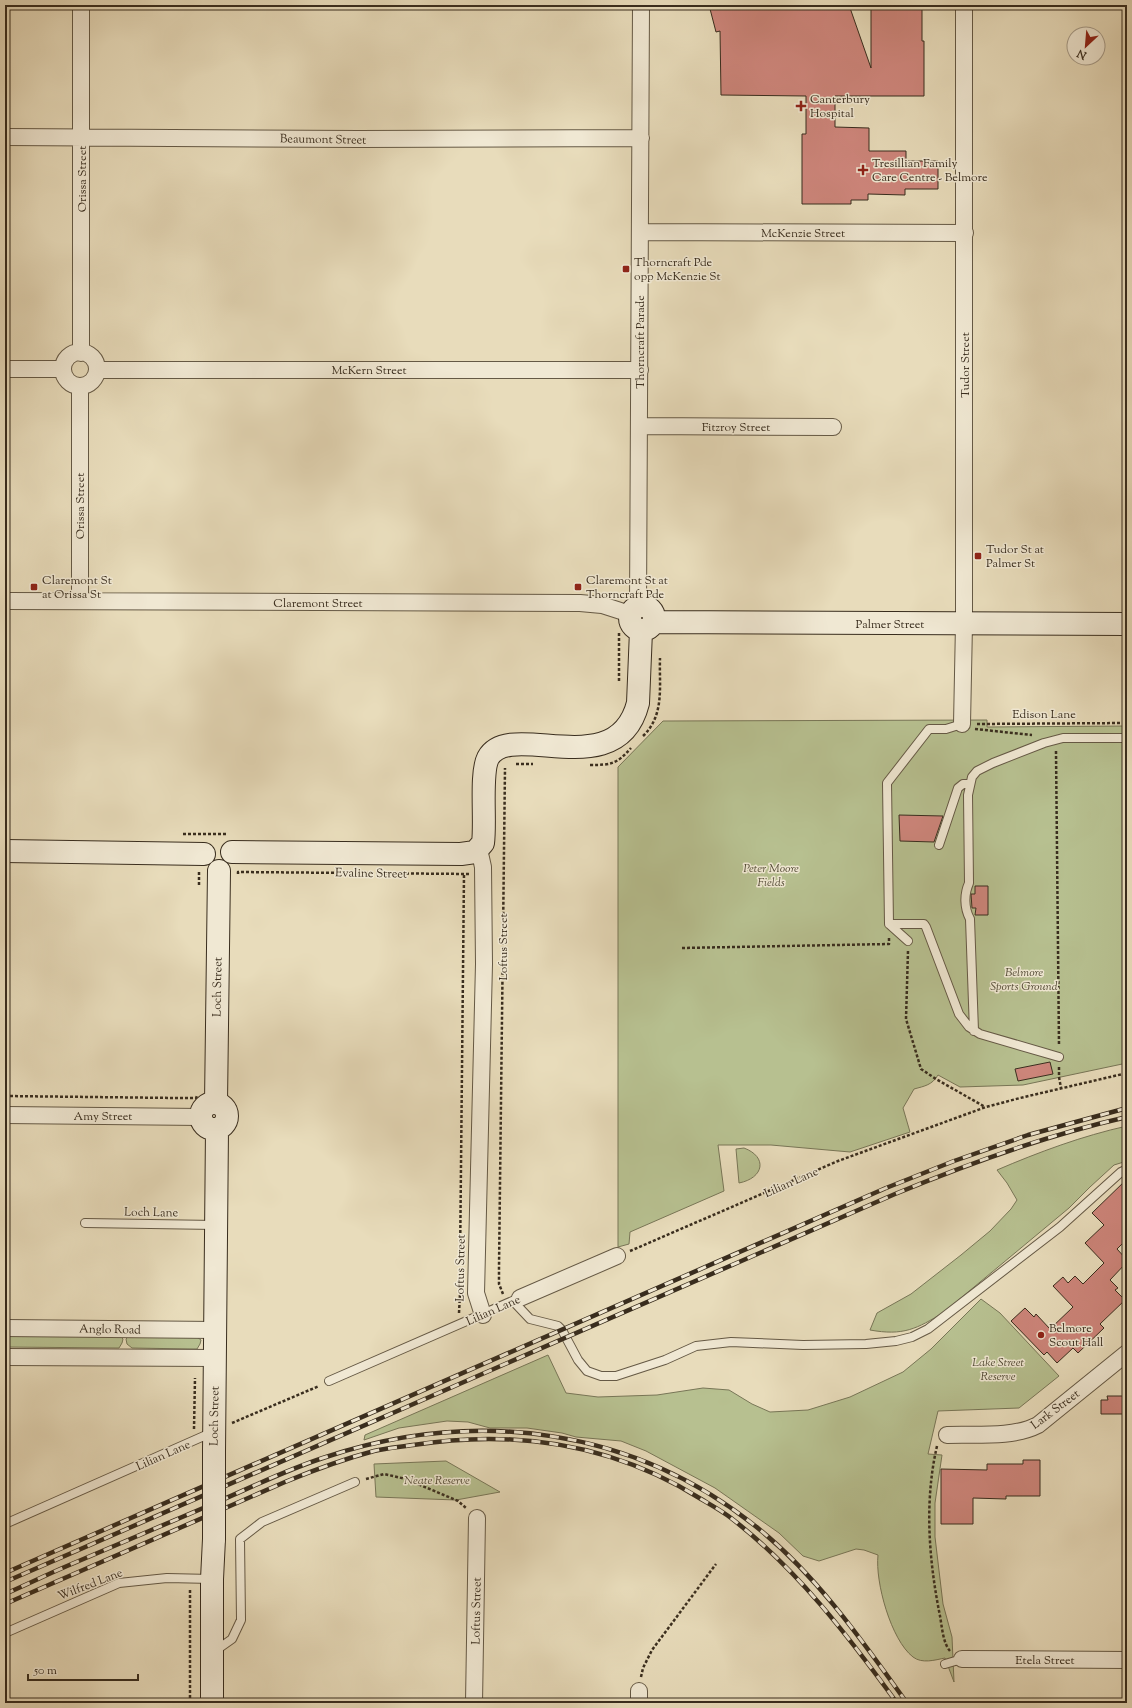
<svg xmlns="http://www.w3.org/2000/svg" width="1132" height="1708" font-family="'Sorts Mill Goudy',serif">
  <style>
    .green { fill: #b7c090; stroke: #787657 }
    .building { fill: #ce867c; stroke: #392d1e }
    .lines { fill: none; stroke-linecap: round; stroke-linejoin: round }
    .lane-casing { stroke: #655945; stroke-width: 10 }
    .street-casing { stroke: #655945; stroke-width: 18 }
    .secondary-casing { stroke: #392d1e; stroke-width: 24 }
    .path { stroke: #392d1e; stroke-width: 2.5; stroke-dasharray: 3 2; stroke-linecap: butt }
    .lane { stroke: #f0e8d3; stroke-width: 8 }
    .street { stroke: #f0e8d3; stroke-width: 16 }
    .secondary { stroke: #f0e8d3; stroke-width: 22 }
    .rail-casing { stroke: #392d1e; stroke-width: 4.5 }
    .rail { stroke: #f0e8d3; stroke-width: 3; stroke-dasharray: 9; stroke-linecap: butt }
    .secondary-bridge-casing { stroke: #392d1e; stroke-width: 24; stroke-linecap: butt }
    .secondary-bridge { stroke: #f0e8d3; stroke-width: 22 }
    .poi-dot { fill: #8f2418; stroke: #f0e8d3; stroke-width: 1.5 }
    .labels { text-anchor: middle; stroke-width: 3; stroke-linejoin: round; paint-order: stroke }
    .poi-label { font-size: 12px; fill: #392d1e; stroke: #f0e8d3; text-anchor: start }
    .street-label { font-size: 12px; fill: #392d1e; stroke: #f0e8d3 }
    .park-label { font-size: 12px; font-style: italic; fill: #524a35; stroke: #f0e8d3 }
  </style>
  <rect width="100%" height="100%" fill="#e8dcbb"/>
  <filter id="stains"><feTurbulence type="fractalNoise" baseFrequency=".005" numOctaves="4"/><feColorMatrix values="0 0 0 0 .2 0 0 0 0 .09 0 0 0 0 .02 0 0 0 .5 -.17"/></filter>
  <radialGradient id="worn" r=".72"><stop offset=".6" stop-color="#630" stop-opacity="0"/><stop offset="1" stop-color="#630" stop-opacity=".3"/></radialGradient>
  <path class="green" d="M987,720V727L1127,726V1063L1023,1085L960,1087L938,1075C932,1085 925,1086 914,1089L903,1108L910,1132L850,1152L771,1145H718L724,1191L630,1232L629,1244L618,1247V767L663,721Z
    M1127,1126V1161L1114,1165L1090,1187L1069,1208L944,1312C917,1329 903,1336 870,1330L877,1313L911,1294L961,1255L990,1231L1011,1209L1017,1200L1007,1183L997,1170C1039,1152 1082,1136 1127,1126Z
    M744,1148C768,1157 764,1178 739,1183L736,1149Z
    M981,1299L1000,1313L1059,1376L1019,1408L938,1411L928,1454L942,1455L935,1503V1537L943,1604L952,1637L954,1682L945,1658C935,1660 922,1664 913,1657C891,1640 875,1582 878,1555L864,1550L856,1549L819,1561L803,1556L779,1533L715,1488L646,1451L621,1441L576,1437L562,1433L527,1428H490L468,1422L447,1421L399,1428L364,1440L365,1435L548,1355L566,1393L598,1397L657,1395L703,1388L729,1390L752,1404L770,1412L808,1410L850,1397L903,1372L931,1349Z
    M5,1334L120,1336L123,1339L122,1343L119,1348H115L5,1347Z
    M128,1337H197L201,1340L200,1344L197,1349H192L132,1348L127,1344L126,1339Z
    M446,1461L500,1492L456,1500L376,1497L374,1464Z"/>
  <path class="building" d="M709,5H849L871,68V5H922V41H924V96H835V127L869,128V151H906V161H938V189H905V195L868,194V200H851V204H802V134H806V96L721,95L720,31L716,32Z
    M899,815L943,816L934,842L900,841Z
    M975,886H988V915H975L976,908H972L971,894H975Z
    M1050,1062L1053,1074L1018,1081L1015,1069Z
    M1127,1179V1239L1117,1249L1127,1260V1262L1110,1280L1118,1288L1115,1290L1125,1300L1100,1324L1104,1328L1078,1353L1073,1348L1057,1363L1047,1352L1044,1355L1011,1321L1025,1308L1034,1317L1036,1314L1050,1329L1073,1307L1053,1286L1063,1277L1068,1283L1075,1276L1083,1284L1104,1263L1085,1243L1104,1225L1092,1213Z
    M1107,1396H1127V1414H1101V1400H1108Z
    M1023,1460H1040V1496H1006V1499L973,1498V1524H941V1469L987,1470V1464H1023Z"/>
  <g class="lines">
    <g class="lane-casing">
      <path id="lane" d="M939,845L958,788L963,784H970
        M889,924H924L926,927L959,1014L969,1027L980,1034L1059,1057
        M908,941L889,924L887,783L929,729H946L962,724
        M974,1031L970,919C964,908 964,894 969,883L968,795L972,777L977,771L993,763L1044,743L1063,738H1127
        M85,1223L216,1225
        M513,1301L530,1319L558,1326L562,1330L578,1360L587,1371L601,1376H616L665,1360L696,1346L731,1342L803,1345L866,1344L896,1341L912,1337L928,1329L1060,1227L1121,1172L1127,1169
        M329,1381L517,1299
        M5,1524L213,1432
        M5,1633L119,1583L167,1578L212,1579
        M215,1651L232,1639L241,1620L240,1539L262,1522L355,1482
        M945,1664L962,1659"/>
    </g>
    <g class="street-casing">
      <path id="street" d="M5,137L359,139L641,138
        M641,232L965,233
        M63 369a17 17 0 1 1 34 0a17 17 0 1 1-34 0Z
        M81,353V5
        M5,369H63
        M97,370H640
        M640,426L833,427
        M5,601L580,603L602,605L630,614
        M80,601V386
        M638,607L641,5
        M962,724L964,624V5
        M479,849L483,867L484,964L476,1293L483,1315
        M5,1115L201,1117
        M520,1298L617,1256
        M5,1328L215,1330
        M5,1357L215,1358
        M947,1435C975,1434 1013,1438 1038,1425L1127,1353
        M962,1659L1127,1660
        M639,1691V1703
        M474,1703L477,1518"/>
    </g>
    <g class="secondary-casing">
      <path id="secondary" d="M630 618a12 12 0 1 1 24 0a12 12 0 1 1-24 0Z
        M654,622L1127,624
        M5,851L204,854
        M232,852L461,854L475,852L483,843C486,822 480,774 488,758C510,718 617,786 638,703L641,631
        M216,1103L219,871
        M201 1116a13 13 0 1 1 26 0a13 13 0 1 1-26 0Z
        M214,1451L217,1129
        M212,1703V1579L214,1539"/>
    </g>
    <path class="path" d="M619,681V631
      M977,724L1127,723
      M975,729L1032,735
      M643,736C665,715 659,686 660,658
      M1056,751L1059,1046
      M516,764H533
      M590,765C611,765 617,764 631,748
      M183,834H226
      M199,872V885
      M238,874V872L469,874
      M682,948L889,944V938
      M908,951L906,1019L921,1069L936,1079L985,1107
      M1059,1067V1077L1061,1088
      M5,1096L177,1098H196L197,1096
      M234,1122L235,1105
      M630,1251L838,1161L986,1107L1020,1098L1127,1073
      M460,1263L464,874
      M503,1294L499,1284V1268L505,768
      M459,1313L460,1294
      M232,1423L319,1386
      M194,1429L195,1378
      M937,1446C924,1502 929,1561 940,1616C942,1627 943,1643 950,1651
      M366,1479L384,1474L406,1479L458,1501L466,1508
      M641,1677L643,1668L652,1650L716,1564
      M190,1703V1590"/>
    <use href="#lane" class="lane"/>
    <use href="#street" class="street"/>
    <use href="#secondary" class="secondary"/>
    <g class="rail-casing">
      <path id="rail" d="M5,1573L886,1188L954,1161L1028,1135L1127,1108
        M5,1582L895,1194C970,1163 1047,1135 1127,1117
        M5,1594C26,1585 46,1575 67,1566C116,1545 166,1524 215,1503C252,1487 288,1469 326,1457C477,1407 635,1428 759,1529C818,1577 863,1642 907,1703
        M5,1604L285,1482C314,1470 344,1459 374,1451C387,1448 400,1447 413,1445C515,1429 613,1444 701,1499C711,1505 722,1511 731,1518C797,1569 849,1637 897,1703"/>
    </g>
    <use href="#rail" class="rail"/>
    <g class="secondary-bridge-casing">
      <path id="secondary-bridge" d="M214,1451V1539"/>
    </g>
    <use href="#secondary-bridge" class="secondary-bridge"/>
  </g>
  <g class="poi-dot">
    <path d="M799 100h4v4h4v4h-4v4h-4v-4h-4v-4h4z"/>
    <path d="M861 164h4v4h4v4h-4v4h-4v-4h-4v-4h4z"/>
    <rect x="622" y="265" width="8" height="8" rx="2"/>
    <rect x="974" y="552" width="8" height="8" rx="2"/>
    <rect x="30" y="583" width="8" height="8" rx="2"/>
    <rect x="574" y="583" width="8" height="8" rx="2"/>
    <circle cx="1041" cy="1335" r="4"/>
  </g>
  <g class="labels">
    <g class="poi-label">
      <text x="810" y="103">Canterbury<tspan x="810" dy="14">Hospital</tspan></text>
      <text x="872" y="167">Tresillian Family<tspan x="872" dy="14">Care Centre - Belmore</tspan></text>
      <text x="634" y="266">Thorncraft Pde<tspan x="634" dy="14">opp McKenzie St</tspan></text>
      <text x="986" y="553">Tudor St at<tspan x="986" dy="14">Palmer St</tspan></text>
      <text x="42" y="584">Claremont St<tspan x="42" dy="14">at Orissa St</tspan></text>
      <text x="586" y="584">Claremont St at<tspan x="586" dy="14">Thorncraft Pde</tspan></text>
      <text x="1049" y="1332">Belmore<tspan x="1049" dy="14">Scout Hall</tspan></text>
    </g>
    <g class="street-label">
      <text transform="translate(323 139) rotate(1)" y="4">Beaumont Street</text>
      <text transform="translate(82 179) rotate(-90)" y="4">Orissa Street</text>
      <text x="803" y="237">McKenzie Street</text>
      <text transform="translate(640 342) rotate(-90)" y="4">Thorncraft Parade</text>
      <text transform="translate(965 365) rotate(-90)" y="4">Tudor Street</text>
      <text x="369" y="374">McKern Street</text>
      <text x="736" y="431">Fitzroy Street</text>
      <text transform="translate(80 506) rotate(-90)" y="4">Orissa Street</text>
      <text x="318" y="607">Claremont Street</text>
      <text x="890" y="628">Palmer Street</text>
      <text x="1044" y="718">Edison Lane</text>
      <text transform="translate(371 873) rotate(1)" y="4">Evaline Street</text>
      <text transform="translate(503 947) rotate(-90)" y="4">Loftus Street</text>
      <text transform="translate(217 987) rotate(-89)" y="4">Loch Street</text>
      <text x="103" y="1120">Amy Street</text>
      <text transform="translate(791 1182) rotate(-24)" y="4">Lilian Lane</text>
      <text transform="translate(151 1212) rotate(1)" y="4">Loch Lane</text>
      <text transform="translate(460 1268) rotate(-89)" y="4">Loftus Street</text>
      <text transform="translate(493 1310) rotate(-24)" y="4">Lilian Lane</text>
      <text transform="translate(110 1329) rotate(1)" y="4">Anglo Road</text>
      <text transform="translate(1055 1409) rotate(-37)" y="4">Lark Street</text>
      <text transform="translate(214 1416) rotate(-89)" y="4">Loch Street</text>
      <text transform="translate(163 1455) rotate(-24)" y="4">Lilian Lane</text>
      <text transform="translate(90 1584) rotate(-21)" y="4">Wilfred Lane</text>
      <text transform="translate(476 1611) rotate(-89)" y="4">Loftus Street</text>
      <text x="1045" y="1664">Etela Street</text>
    </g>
    <g class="park-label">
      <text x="771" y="872">Peter Moore<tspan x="771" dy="14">Fields</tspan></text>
      <text x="1024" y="976">Belmore<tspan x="1024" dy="14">Sports Ground</tspan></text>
      <text x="998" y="1366">Lake Street<tspan x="998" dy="14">Reserve</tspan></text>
      <text x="437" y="1484">Neate Reserve</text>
    </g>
  </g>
  <rect width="1132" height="1708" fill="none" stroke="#e8dcbb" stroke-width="20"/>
  <rect x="6" y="6" width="1120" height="1696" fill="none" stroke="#392d1e" stroke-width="2"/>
  <rect x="10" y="10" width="1112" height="1688" fill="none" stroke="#392d1e"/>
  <g transform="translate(1086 46) rotate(206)"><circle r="19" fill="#f0e8d3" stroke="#a79d8b"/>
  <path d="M0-3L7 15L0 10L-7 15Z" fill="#8f2418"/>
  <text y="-6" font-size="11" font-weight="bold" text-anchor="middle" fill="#392d1e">N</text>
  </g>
  <path d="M28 1674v6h110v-6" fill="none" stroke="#392d1e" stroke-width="2"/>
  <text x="34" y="1674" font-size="12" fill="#392d1e" stroke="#f0e8d3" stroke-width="3" paint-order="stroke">50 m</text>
  <rect width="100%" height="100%" filter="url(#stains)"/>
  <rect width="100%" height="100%" fill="url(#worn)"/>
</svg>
